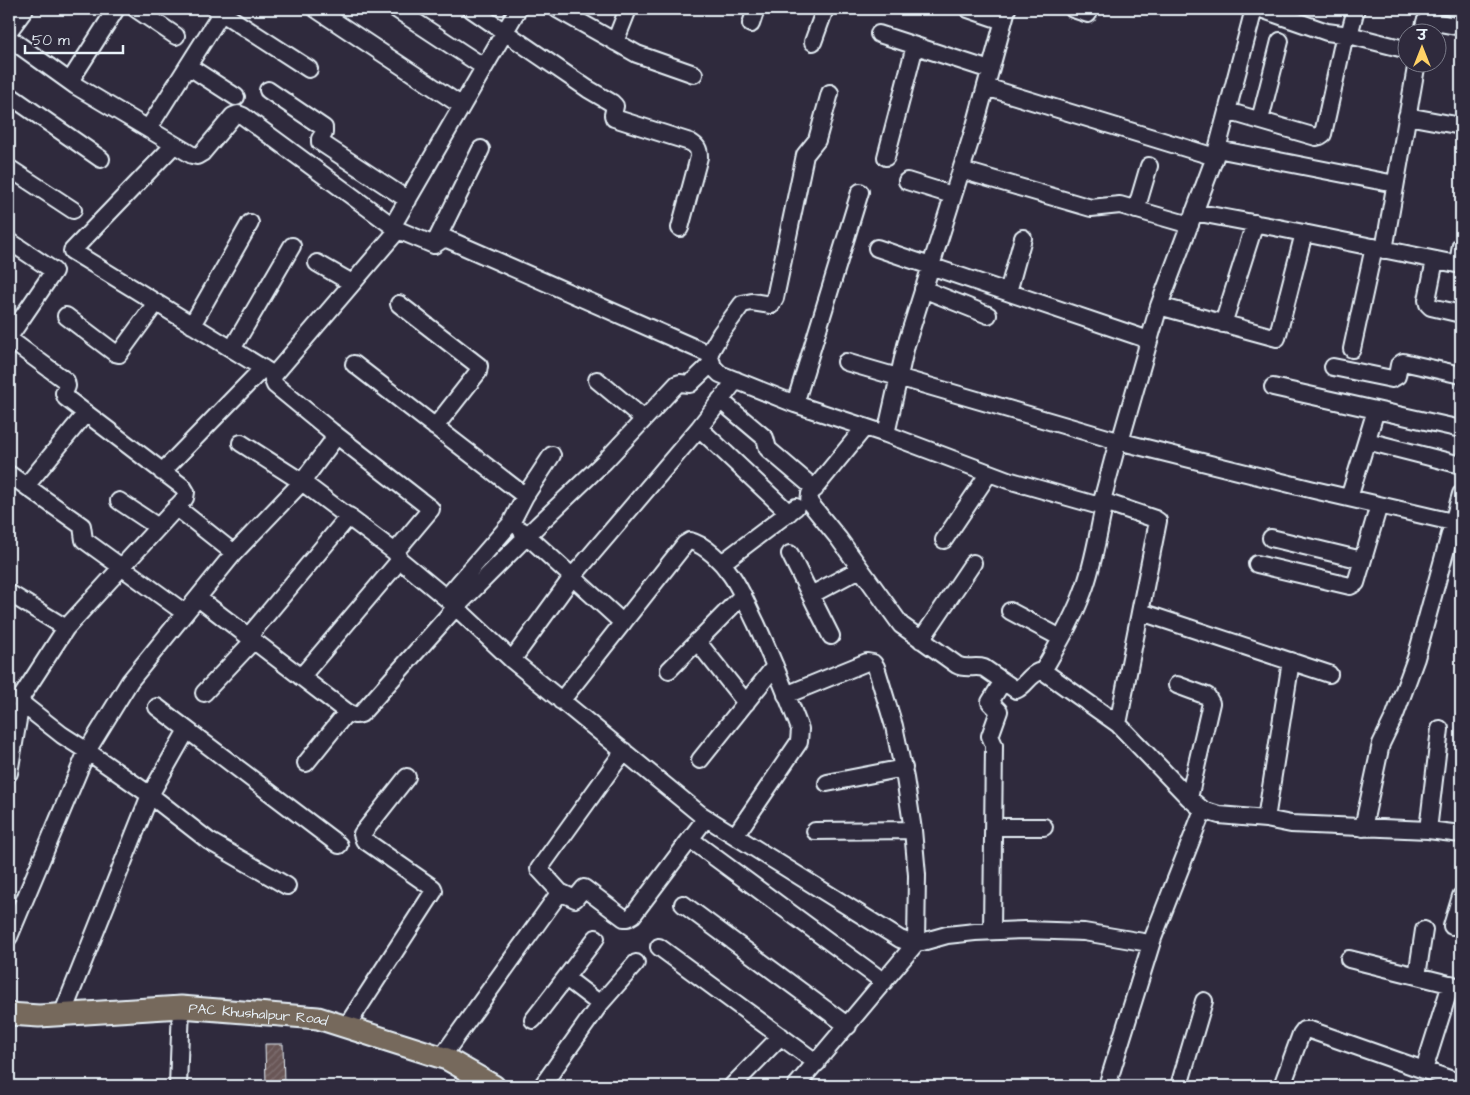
<svg xmlns="http://www.w3.org/2000/svg" width="1470" height="1095" font-family="'Architects Daughter','Playpen Sans Deva',sans-serif">
  <style>
    .building { fill: url(#building-hatch); stroke: #e8f1f8 }
    .lines { fill: none; stroke-linecap: round; stroke-linejoin: round }
    .minor-casing { stroke: #e8f1f8; stroke-width: 20 }
    .major-casing { stroke: #e8f1f8; stroke-width: 25 }
    .minor { stroke: #2f2a3d; stroke-width: 16 }
    .major { stroke: #76695c; stroke-width: 21 }
    .labels { text-anchor: middle; stroke-width: 4; stroke-linejoin: round; paint-order: stroke }
    .street-label { font-size: 14px; fill: #e8f1f8; stroke: #2f2a3d }
  </style>
  <defs>
    <pattern id="building-hatch" width="6" height="6" patternUnits="userSpaceOnUse" patternTransform="scale(1.25)"><rect width="6" height="6" fill="#695657"/><path d="M-1 1l2-2M0 6l6-6M5 7l2-2" fill="none" stroke="#7e6f70"/></pattern>
  </defs>
  <rect width="100%" height="100%" fill="#2f2a3d"/>
  <filter id="ink" filterUnits="userSpaceOnUse"><feTurbulence type="fractalNoise" baseFrequency=".02" numOctaves="2"/><feDisplacementMap in="SourceGraphic" scale="10" xChannelSelector="R" yChannelSelector="G"/><feConvolveMatrix kernelMatrix="1 2 1 2 8 2 1 2 1" color-interpolation-filters="sRGB"/></filter>
  <g filter="url(#ink)">
    <path class="building" d="M265,1044H283L284,1084H266Z"/>
    <g class="lines">
      <g class="minor-casing">
        <path id="minor" d="M136,9L176,36
          M216,9L309,69
          M316,9L462,106
          M396,9L484,67
          M471,9L588,89L612,103L615,106L613,115L614,118L690,142C697,146 699,149 699,157L680,228
          M557,9L637,54L694,74
          M968,9L1003,21
          M1073,9L1088,14
          M1261,9L1327,32L1349,35L1408,50
          M751,24L756,9
          M9,31L25,9
          M1423,32L1425,22L1429,21L1461,27
          M879,34L990,70
          M1349,35L1356,9
          M9,38L76,86L192,155L197,156L202,153L233,116L238,114L243,116L398,230L434,245L443,239H447L709,354L713,367L720,374L795,404L886,434L1008,480L1096,505L1102,501L1118,441L1314,490L1461,524
          M615,42L628,9
          M813,42L825,9
          M188,66L236,97
          M70,81L116,9
          M986,87L1215,157
          M268,90L324,128V133L320,139V142L408,200
          M9,95L101,159
          M1227,111L1316,137L1320,136L1323,134L1345,34
          M1407,116L1461,126
          M1260,120L1280,41
          M148,129L222,12
          M174,145L72,251L274,375
          M1217,149L1395,184
          M886,157L915,46
          M9,168L73,210
          M961,170L1091,208L1120,205L1190,225
          M907,181L952,195
          M1136,210L1149,166
          M1194,212L1274,227L1461,265
          M393,225L518,9
          M398,230L274,375L273,380L275,385L331,431L333,436L332,442L302,482L395,552L400,560L446,598L512,660L700,814L900,939L911,943L922,942L947,935L975,932L1025,930L1084,932L1149,943L1153,938L1203,810
          M9,241L54,271L9,337
          M434,245L481,149
          M877,248L1149,340
          M1384,250L1417,62
          M1435,260L1427,300L1428,304L1431,307L1461,314
          M317,263L352,283
          M1458,264L1461,245
          M923,289L988,315
          M1008,292L1023,238
          M399,304L479,366L478,372L435,427
          M1159,306L1277,338L1304,233
          M66,316L115,353L119,354L156,303
          M1223,324L1255,223
          M192,325L250,223
          M9,339L66,381L67,386L64,393L66,398L183,487L186,492L185,498L66,628L22,696L9,773
          M232,349L292,246
          M1352,349L1374,247
          M709,354L721,333L742,304L752,302L771,305L775,298L805,155L817,140L830,93
          M846,362L1118,441
          M354,364L525,496
          M1333,367L1392,379L1397,376L1399,365L1403,362L1461,375
          M597,380L644,419
          M1273,387L1461,429
          M720,400L765,438L768,449L815,489
          M795,404L860,192
          M865,427L810,494L809,502L839,539L901,625L957,665C966,670 975,665 984,668L1016,690C1027,685 1030,672 1043,671L1118,724L1189,798L1203,810L1219,815L1266,819L1291,824L1428,830L1461,834
          M699,428L789,513
          M331,431L431,509L395,552
          M886,434L906,345L975,126L1007,9
          M1367,441L1461,465
          M1120,442L1159,306L1215,157L1254,9
          M241,443L302,482L234,553L130,681L87,751L150,795L209,841L287,886
          M162,472L263,368
          M9,474L82,526L84,540L185,613
          M26,486L86,413
          M1349,498L1376,410
          M119,501L158,527
          M1102,501L1155,519L1158,521L1118,724
          M176,507L234,553
          M521,530L623,623
          M1271,538L1362,560
          M944,540L989,473
          M790,554L831,636
          M722,563L796,507
          M1257,564L1350,586L1356,583L1379,505
          M9,593L66,628
          M811,595L860,569
          M198,598L347,712C353,715 355,716 361,714L455,608L538,525L605,461L677,384L680,383L690,384L712,363
          M446,598L511,523L525,496L552,455
          M1010,611L1061,638
          M1141,612L1329,674
          M248,637L349,516
          M921,640L973,563
          M697,641L746,703
          M512,660L573,576L699,428L736,380
          M669,670L743,595
          M1043,671C1057,646 1073,620 1083,592C1094,564 1098,532 1105,502
          M301,677L400,560
          M1177,685L1207,696L1211,703L1189,798
          M204,693L253,641
          M786,695L867,662L873,663L876,667L894,726L905,778L913,830L917,875L916,943L796,1086
          M561,701L685,544L690,541C706,545 722,562 731,575C741,589 748,607 756,623C772,658 786,693 800,729L799,742L735,836
          M157,707L339,845
          M624,751L539,869L560,892L575,899L584,888L624,918H628L633,915L706,818
          M700,760L775,666
          M306,763L347,712
          M827,783L904,768
          M1266,819L1291,661
          M993,827H1044
          M1363,828L1381,744L1395,715L1416,658L1461,494
          M1428,830L1440,729
          M815,831L913,830
          M690,839L884,982
          M683,904L848,1026
          M1452,926L1461,896
          M992,931L994,745L990,736L999,711L990,702L1003,681
          M9,937L87,751L62,735L20,702
          M659,947L817,1063
          M1349,959L1461,987
          M1417,976L1424,930
          M566,978L600,1004
          M62,1015L150,795L187,730
          M533,1020L596,938
          M346,1027L434,891L433,888L364,840L362,834L407,777
          M441,1058L560,892
          M1424,1070L1451,984
          M178,1086L181,1007
          M542,1086L600,1004L636,963
          M732,1086L781,1036
          M1107,1086L1153,938
          M1179,1086L1204,1001
          M1282,1086L1301,1034L1304,1030H1310L1461,1083"/>
      </g>
      <g class="major-casing">
        <g id="major">
          <path id="s1" d="M9,1014L39,1016L181,1007L318,1018L447,1059L494,1086"/>
        </g>
      </g>
      <use href="#minor" class="minor"/>
      <use href="#major" class="major"/>
    </g>
  </g>
  <g class="labels">
    <g class="street-label">
      <text dy="5" stroke="none"><textPath href="#s1" startOffset="250">PAC Khushalpur Road</textPath></text>
    </g>
  </g>
  <rect width="1470" height="1095" fill="none" stroke="#2f2a3d" stroke-width="30"/>
  <rect x="15" y="15" width="1440" height="1065" fill="none" stroke="#e8f1f8" stroke-width="2" filter="url(#ink)"/>
  <g transform="translate(1422 48)"><circle r="24" fill="#2f2a3d" stroke="#797a88"/>
  <path d="M0-4L9 19L0 12L-9 19Z" fill="#ffd166"/>
  <text y="-8" font-size="14" font-weight="bold" text-anchor="middle" fill="#e8f1f8">उ</text>
  </g>
  <path d="M25 45v8h98v-8" fill="none" stroke="#e8f1f8" stroke-width="2.5"/>
  <text x="32" y="45" font-size="15" fill="#e8f1f8" stroke="#2f2a3d" stroke-width="4" paint-order="stroke">50 m</text>
</svg>
